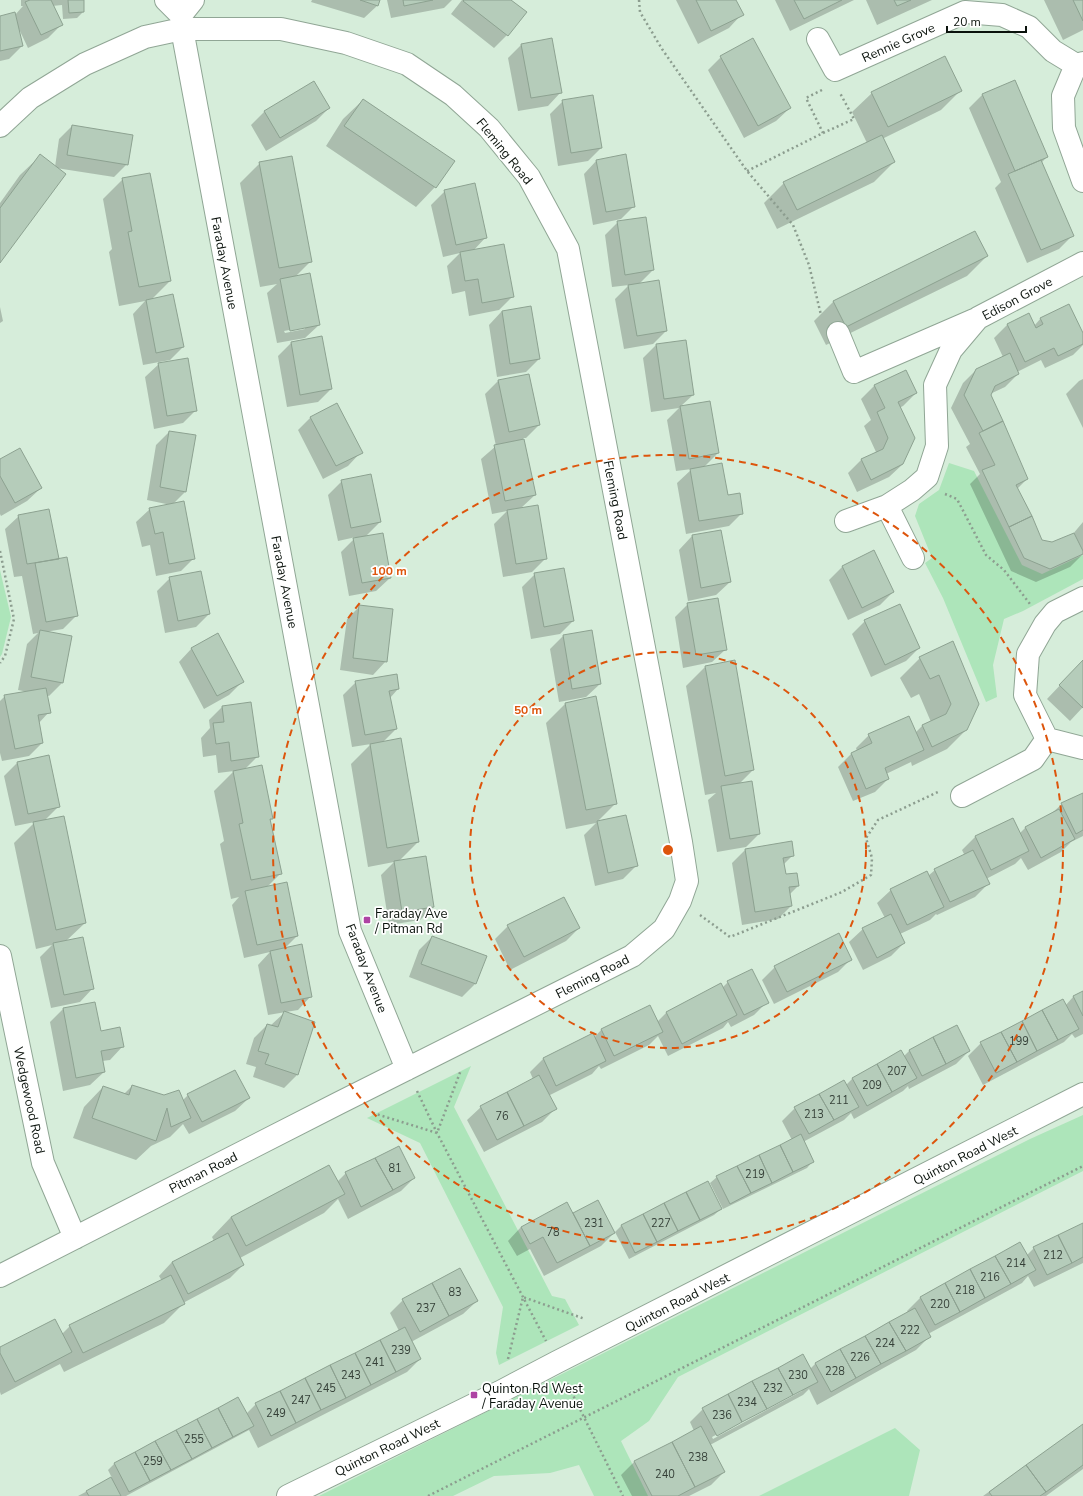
<svg xmlns="http://www.w3.org/2000/svg" width="1083" height="1496" font-family="'Nunito Sans',sans-serif">
  <style>
    .green { fill: #ade5ba }
    .shadow { fill: #0003; fill-rule: evenodd }
    .building { fill: #b5ccba; stroke: #8da291 }
    .lines { fill: none; stroke-linecap: round; stroke-linejoin: round }
    .minor-casing { stroke: #90a695; stroke-width: 24 }
    .path { stroke: #8c9d8f; stroke-width: 2.5; stroke-dasharray: 2 3; stroke-linecap: butt }
    .minor { stroke: #fff; stroke-width: 22 }
    .ring { fill: none; stroke: #dd550c; stroke-width: 2; stroke-dasharray: 7 5 }
    .poi-dot { fill: #ae43a4; stroke: #fff; stroke-width: 1.5 }
    .labels { text-anchor: middle; stroke-width: 3.5; stroke-linejoin: round; paint-order: stroke }
    .number-label { font-size: 11px; fill: #354038 }
    .street-label { font-size: 13px; fill: #0a120c; stroke: #fff }
    .poi-label { font-size: 13px; fill: #0a120c; stroke: #fff; text-anchor: start }
    .centre { fill: #dd550c; stroke: #fff; stroke-width: 2 }
    .ring-label { font-size: 12px; text-anchor: middle; font-weight: bold; fill: #dd550c; stroke: #fff; stroke-width: 3.5; stroke-linejoin: round; paint-order: stroke }
  </style>
  <rect width="100%" height="100%" fill="#d6edda"/>
  <path class="green" d="M949,463L974,471L1022,565L1042,574L1083,555V579L1023,611L1004,619L993,665L997,697L986,702L943,598L925,563L932,558L915,516L919,504L939,490Z
    M0,570L11,617L2,654L0,657Z
    M471,1066L454,1107L552,1296L565,1299L579,1325L499,1365L496,1353L503,1307L420,1143L367,1118Z
    M1083,1115V1171L678,1377L649,1421L621,1441L648,1496H594L579,1465L550,1473L494,1476L453,1496H319L1030,1139Z
    M895,1428L920,1450L909,1496H759Z"/>
  <path class="shadow" d="M21,0H83V12L77,18L63,19L62,5L52,6L62,24L48,38L28,48L19,29L22,46L9,59L0,61V17L15,15L23,6H21Z
    M312,0H379L378,5L364,18L311,2Z
    M387,0H452L444,8L391,18Z
    M462,0H509L507,35L494,48L451,14Z
    M676,0H735L742,14L729,28L698,44Z
    M775,0H854L790,31Z
    M866,0H932L877,25Z
    M1044,0H1083V30L1063,40Z
    M521,45L561,92L548,106L518,111L508,58Z
    M721,57L790,108L776,121L744,138L708,70Z
    M314,83L329,108L316,121L266,151L251,125L264,112Z
    M961,90L941,110L882,139L894,162L874,182L777,229L764,203L784,183L867,143L852,112L872,93Z
    M982,95L1047,157L1041,163L1072,236L1059,249L1027,263L995,188L1001,182L969,108Z
    M363,100L435,187L416,207L326,146L343,119Z
    M563,101L601,148L588,161L558,166L550,114Z
    M72,126L127,164L114,177L56,168L0,261V203L20,175L40,156L55,167L59,139Z
    M597,160L634,206L621,219L593,225L584,174Z
    M260,163L311,261L295,277L319,325L305,338L277,343L267,293L277,284L260,287L240,183ZM305,327V329L285,333L284,331Z
    M123,179L170,281L151,300L183,347L170,360L143,365L133,314L145,301L119,306L109,252L112,249L103,199Z
    M445,191L486,237L473,251L512,297L499,310L469,316L465,291L452,294L447,266L460,253L443,257L431,205Z
    M618,222L653,270L639,284L666,331L653,344L624,349L615,299L629,285L612,287L605,235Z
    M987,256L967,276L826,345L814,321L834,301Z
    M0,307L3,321L0,323Z
    M502,311L539,359L526,372L497,377L489,325Z
    M1028,315L1034,326L1041,318L1083,335V345L1073,355L1045,368L1041,360L1017,372L1018,374L1005,387L990,394L1027,479L1017,489L1041,541L1052,543L1072,535L1083,522V551L1082,550L1083,554L1070,567L1036,582L1011,571L970,484L980,474L966,447L970,444L951,408L963,383L977,369L1003,357L994,338L1007,325Z
    M291,343L331,389L318,402L287,407L278,356Z
    M656,345L693,395L681,406L718,453L704,467L742,513L729,526L686,534L677,483L692,469L676,471L667,420L679,408L651,412L643,358Z
    M160,363L196,410L183,423L154,429L145,377Z
    M906,372L916,393L903,406L899,408L903,464L889,477L857,492L848,473L861,460L875,454L876,452L864,426L871,420L861,399L874,386Z
    M528,375L539,425L526,438H523L535,495L521,508L545,559L532,572L503,577L494,524L507,511L492,514L481,459L496,446L485,394L498,381Z
    M1083,379V428L1066,394L1079,381Z
    M311,417L361,452L348,466L323,479L298,430Z
    M169,432L185,492L172,505L194,558L181,571L156,576L150,545L142,547L136,522L150,509L171,505L147,500L156,445Z
    M0,460L41,488L27,501L1,516L0,514Z
    M342,481L380,522L365,537L390,578L376,591L349,596L341,552L356,537L338,541L328,495Z
    M19,516L58,560L77,615L63,629L45,632L62,683L49,696L46,695L49,712L38,724L42,743L29,756L2,761L0,753V701L5,696L28,692L18,690L27,644L38,633L33,634L22,576L14,577L5,529Z
    M720,531L730,582L716,595L688,601L679,550L692,536Z
    M874,552L893,592L880,605L848,620L829,580L842,567Z
    M535,574L573,621L560,634L531,639L522,587Z
    M170,578L209,614L196,627L165,633L157,591Z
    M688,604L726,649L712,662L683,668L675,617Z
    M360,606L386,661L373,675L340,670L347,619Z
    M865,621L919,648L906,661L871,677L852,634Z
    M591,631L600,684L586,697L559,702L550,649L563,636Z
    M952,642L966,730L947,749L912,766L911,762L886,774L888,779L875,792L853,801L838,767L851,754L857,751L856,748L869,735L915,733L922,726L931,722L919,694L911,698L900,678L920,658Z
    M192,648L242,682L229,695L204,709L179,662Z
    M1083,661V707L1070,721L1047,699Z
    M705,667L753,770L738,785L759,834L746,847L717,852L708,800L716,793L705,795L686,686Z
    M356,682L398,689L390,698L396,729L382,743L418,842L399,861L433,907L420,920L389,925L381,875L394,862L368,867L351,764L371,744L352,747L343,695Z
    M250,703L258,756L245,769L272,819L270,821L281,873L267,887L297,936L284,949L311,996L298,1010L268,1015L258,965L270,952L244,958L232,905L239,897L231,899L220,844L224,841L214,791L234,771L218,773L216,755L203,757L201,738L210,728L209,720L222,707Z
    M566,703L615,804L597,822L625,816L636,866L623,879L595,886L584,835L596,823L566,829L546,723Z
    M17,763L59,806L44,821L85,923L66,941L93,988L80,1002L51,1008L40,957L52,945L36,949L14,843L35,822L15,826L4,776Z
    M1083,794V836L1071,842L1061,852L1028,870L1021,858L1015,864L986,879L988,884L975,897L937,915L936,914L930,920L900,934L904,943L891,956L863,970L849,942L863,929L885,918L877,903L891,890L928,876L935,870L965,856L962,850L975,837L1012,819L1019,834L1025,828L1052,813L1062,804Z
    M791,842L793,855L783,865L785,876L798,886L789,895L791,906L778,919L742,925L732,863L745,850Z
    M508,926L579,928L566,941L510,970L495,939Z
    M432,937L485,957L475,984L462,997L409,977L419,950Z
    M851,959L838,972L774,1004L762,980L775,967Z
    M728,982L767,1002L754,1015L731,1027L728,1022L723,1028L668,1056L658,1036L649,1045L601,1069L599,1066L592,1074L548,1096L555,1109L542,1122L484,1152L467,1120L481,1107L533,1079L530,1072L543,1059L592,1035L594,1038L601,1030L650,1007L657,1022L666,1013L721,985L722,988Z
    M1083,992V1034L1075,1038L1072,1034L1064,1042L983,1085L968,1056L981,1043L1065,1006L1073,997Z
    M94,1003L100,1032L123,1046L110,1060L102,1061L104,1072L90,1085L63,1091L50,1022L63,1009Z
    M284,1013L297,1075L284,1088L253,1077L256,1067L246,1064L254,1038L267,1025L270,1026Z
    M956,1026L969,1051L956,1064L909,1089L908,1086L903,1091L854,1119L851,1113L844,1120L803,1142L813,1161L807,1168L723,1209L710,1183L717,1177L792,1140L782,1121L795,1108L846,1085L852,1079L901,1052L904,1056L909,1051Z
    M132,1086L182,1101L188,1095L249,1098L235,1111L189,1134L183,1124L170,1137L151,1146L136,1160L73,1138L84,1107L103,1087L124,1094Z
    M346,1173L414,1178L401,1191L348,1219L338,1199L324,1213L240,1258L243,1265L230,1278L183,1303V1304L164,1323L64,1372L60,1364L1,1395L0,1392V1349L62,1334L70,1326L162,1281L159,1276L172,1262L214,1241L212,1237L231,1217L337,1182Z
    M597,1201L614,1233L601,1246L544,1276L530,1249L517,1256L508,1241L521,1227L573,1215Z
    M721,1209L714,1215L629,1259L615,1232L621,1226Z
    M1083,1224V1263L1034,1287L1028,1276L1022,1283L928,1334L929,1337L916,1350L817,1405L809,1389L803,1395L710,1445L724,1472L711,1485L689,1496H632L621,1475L634,1462L694,1431L690,1422L703,1409L810,1369L815,1364L908,1313L907,1311L920,1298L1027,1255L1034,1248ZM802,1389V1391L713,1439L712,1437Z
    M403,1300L477,1301L463,1314L411,1342L420,1359L407,1372L258,1448L249,1430L126,1496H78L112,1478L108,1470L114,1464L246,1414L256,1404L399,1331L390,1313Z
    M1083,1425V1469L1046,1496H983Z"/>
  <path class="building" d="M30,0H51L63,25L41,35L25,2Z
    M68,0H84V12L69,13Z
    M360,0H380L378,6Z
    M403,0H433L404,6Z
    M464,0H511L527,12L508,36L463,1Z
    M696,0H736L744,15L711,31Z
    M794,0H842L804,19Z
    M894,0H911L897,6Z
    M1073,0H1083V21Z
    M15,12L23,46L0,51V16Z
    M552,38L562,93L531,98L521,44Z
    M753,38L791,108L758,126L720,56Z
    M945,56L962,91L888,127L871,92Z
    M1015,80L1048,157L1015,171L982,94Z
    M314,81L330,108L280,138L264,111Z
    M593,95L602,148L571,153L562,100Z
    M363,99L455,161L436,188L344,126Z
    M72,125L133,135L128,165L67,155Z
    M882,135L895,162L797,210L783,182Z
    M40,154L66,174L0,263V208Z
    M626,154L635,207L606,212L596,160Z
    M292,156L312,262L279,268L259,162Z
    M1041,160L1074,236L1041,250L1008,174Z
    M150,173L171,281L139,287L128,232L132,231L122,178Z
    M475,183L487,238L456,245L444,190Z
    M646,217L654,270L625,275L617,221Z
    M975,231L988,256L846,327L833,301Z
    M504,244L514,297L482,303L478,279L465,281L460,252Z
    M310,273L320,325L290,331L280,279Z
    M659,280L667,331L637,336L628,285Z
    M173,294L184,347L156,353L146,300Z
    M1069,304L1083,333V344L1058,356L1054,348L1025,362L1007,324L1029,313L1036,328L1043,324L1040,318Z
    M531,306L540,359L510,364L502,311Z
    M322,336L332,389L300,395L291,342Z
    M686,340L694,395L664,399L656,344Z
    M1010,353L1019,374L995,386L991,395L1003,421L983,431L964,395L976,369Z
    M188,358L197,411L167,416L158,363Z
    M906,370L917,393L898,402L915,438L903,464L871,480L861,459L883,449L888,438L877,412L885,408L874,385Z
    M529,374L540,425L509,432L498,380Z
    M710,401L719,453L689,459L680,406Z
    M337,403L363,453L336,466L310,417Z
    M1003,421L1028,479L1016,485L1032,516L1009,527L982,470L995,465L979,433Z
    M169,431L196,435L186,492L160,487Z
    M524,439L536,495L505,501L494,445Z
    M20,448L42,488L15,503L0,476V459Z
    M722,463L728,495L740,493L743,514L699,521L690,469Z
    M371,474L381,522L351,528L341,480Z
    M184,501L195,559L169,564L163,532L155,534L149,508Z
    M538,505L547,559L516,564L507,510Z
    M49,509L59,559L27,564L18,515Z
    M1032,516L1042,540L1052,542L1074,533L1083,551V554L1050,569L1024,558L1009,527Z
    M721,530L731,582L701,588L692,535Z
    M383,533L391,578L362,583L353,538Z
    M874,550L894,592L862,608L842,566Z
    M67,557L78,616L46,622L35,563Z
    M564,568L574,621L544,627L534,573Z
    M201,571L210,614L178,621L169,577Z
    M718,598L727,650L696,655L687,603Z
    M900,604L920,648L885,665L864,620Z
    M359,605L393,609L387,662L353,658Z
    M40,630L72,636L63,683L31,677Z
    M592,630L601,684L572,689L563,635Z
    M218,633L244,682L217,696L191,648Z
    M953,641L979,704L967,730L932,747L922,725L946,714L951,704L939,675L930,679L919,657Z
    M735,660L754,770L725,776L705,666Z
    M1083,660V708L1059,685Z
    M397,674L399,689L389,691L397,729L365,735L355,681Z
    M46,688L51,713L38,715L43,743L15,749L4,695Z
    M596,696L617,804L586,810L565,703Z
    M251,702L259,757L231,761L229,742L216,744L213,723L224,722L222,706Z
    M909,716L924,750L885,768L889,779L866,789L851,753L872,743L868,734Z
    M401,738L419,842L387,848L370,744Z
    M49,755L60,807L28,814L17,762Z
    M262,765L273,819H270L282,874L251,880L239,824L243,823L233,771Z
    M752,781L760,834L730,839L721,786Z
    M1083,793V830L1076,834L1061,803Z
    M1059,809L1075,839L1041,858L1025,827Z
    M626,815L638,866L608,873L597,821Z
    M64,816L86,923L56,930L33,822Z
    M1013,818L1029,851L991,870L975,836Z
    M792,841L794,856L783,858L786,874L797,873L799,886L789,887L792,906L755,912L745,849Z
    M973,850L990,884L950,902L934,869Z
    M426,856L434,907L402,912L394,861Z
    M927,871L944,907L907,925L890,889Z
    M287,882L298,936L257,945L245,891Z
    M564,897L580,928L524,957L507,925Z
    M891,914L905,943L877,958L862,928Z
    M839,933L852,960L787,992L774,966Z
    M432,936L487,956L476,984L421,964Z
    M83,937L94,989L64,995L53,943Z
    M302,944L312,997L281,1003L270,951Z
    M752,969L769,1003L744,1015L727,981Z
    M721,983L737,1015L682,1044L666,1012Z
    M1083,991V1016L1073,996Z
    M1063,999L1079,1029L1058,1040L1042,1010Z
    M95,1002L101,1031L120,1027L124,1047L101,1051L105,1072L76,1078L63,1008Z
    M650,1005L663,1032L614,1056L601,1029Z
    M1042,1010L1058,1040L1037,1051L1022,1021Z
    M284,1011L315,1022L298,1075L265,1064L269,1054L258,1051L267,1024L278,1027Z
    M1022,1021L1037,1051L1017,1062L1001,1032Z
    M957,1025L970,1051L946,1064L933,1037Z
    M1001,1032L1017,1062L996,1073L980,1042Z
    M593,1033L606,1061L556,1086L543,1058Z
    M933,1037L946,1064L922,1076L909,1050Z
    M901,1050L917,1078L892,1092L877,1064Z
    M877,1064L892,1092L867,1106L852,1078Z
    M235,1070L250,1098L202,1122L187,1094Z
    M539,1075L557,1109L524,1126L507,1092Z
    M844,1080L859,1107L834,1120L819,1094Z
    M132,1085L164,1095L179,1090L191,1118L171,1127L167,1108L156,1141L92,1118L103,1086L129,1095Z
    M507,1092L524,1126L497,1140L480,1106Z
    M819,1094L834,1120L809,1134L794,1107Z
    M801,1134L814,1162L793,1172L780,1145Z
    M780,1145L793,1172L772,1183L759,1155Z
    M399,1146L415,1178L393,1190L375,1158Z
    M759,1155L772,1183L751,1193L737,1166Z
    M375,1158L393,1190L361,1207L345,1172Z
    M329,1165L345,1194L246,1246L231,1217Z
    M737,1166L751,1193L730,1204L716,1176Z
    M708,1181L722,1209L700,1220L686,1192Z
    M686,1192L700,1220L678,1231L664,1203Z
    M598,1200L615,1233L590,1246L573,1213Z
    M567,1202L590,1246L557,1263L543,1237L530,1244L521,1227Z
    M664,1203L678,1231L657,1242L643,1214Z
    M643,1214L657,1242L635,1253L621,1225Z
    M1083,1223V1257L1072,1263L1058,1235Z
    M228,1233L244,1265L188,1294L172,1262Z
    M1058,1235L1072,1263L1047,1275L1033,1247Z
    M1020,1242L1036,1270L1011,1284L995,1256Z
    M995,1256L1011,1284L985,1298L970,1269Z
    M460,1268L478,1301L449,1316L432,1283Z
    M970,1269L985,1298L960,1312L945,1283Z
    M171,1275L185,1304L83,1353L69,1325Z
    M432,1283L449,1316L420,1332L402,1299Z
    M945,1283L960,1312L935,1325L920,1297Z
    M915,1308L931,1337L906,1351L889,1322Z
    M55,1319L72,1352L15,1382L0,1353V1347Z
    M889,1322L906,1351L881,1364L865,1336Z
    M405,1327L421,1359L396,1372L380,1340Z
    M865,1336L881,1364L856,1378L840,1349Z
    M380,1340L396,1372L371,1385L355,1353Z
    M840,1349L856,1378L831,1392L815,1363Z
    M355,1353L371,1385L346,1398L330,1365Z
    M803,1354L818,1382L793,1395L778,1368Z
    M330,1365L346,1398L321,1410L305,1378Z
    M778,1368L793,1395L767,1409L752,1381Z
    M305,1378L321,1410L296,1423L280,1391Z
    M752,1381L767,1409L742,1422L728,1394Z
    M280,1391L296,1423L271,1436L255,1403Z
    M728,1394L742,1422L717,1436L702,1408Z
    M238,1397L254,1426L233,1437L218,1408Z
    M218,1408L233,1437L212,1448L197,1419Z
    M197,1419L212,1448L192,1459L176,1430Z
    M1083,1424V1465L1046,1492L1026,1465Z
    M701,1426L725,1472L695,1487L672,1442Z
    M176,1430L192,1459L171,1470L155,1441Z
    M155,1441L171,1470L150,1481L135,1452Z
    M672,1442L695,1487L678,1496H652L634,1461Z
    M135,1452L150,1481L129,1492L114,1463Z
    M1026,1465L1046,1492L1040,1496H992L989,1492Z
    M111,1477L121,1496H89L86,1491Z"/>
  <g class="lines">
    <g class="minor-casing">
      <path id="minor" d="M166,0L181,15L182,29L350,931L407,1069
        M181,15L193,0
        M818,39L835,70L965,12L1002,15L1029,27L1053,51L1076,65
        M1083,63L1076,65L1063,96L1064,128L1083,181
        M0,126L30,98L85,64L145,37L182,29H281L346,43L407,64L453,95L489,128L529,177L568,249L681,842L687,881L680,901L664,929L632,956L339,1103L0,1276
        M838,333L854,372L974,320
        M887,506L913,558
        M846,521L887,506L912,490L927,477L937,446L935,385L951,350L978,318L1083,263
        M1083,598L1055,612L1045,624L1028,654L1025,695L1047,739L1083,748
        M962,796L1033,759L1047,739
        M0,956L43,1163L75,1238
        M288,1496L500,1392L557,1362L1083,1094"/>
    </g>
    <path class="path" d="M639,0L640,12L662,49L747,171L793,225L809,265L821,315
      M822,90L806,98L823,133
      M747,171L823,133L854,119L840,93
      M945,494L957,499L986,555L1004,570L1030,604
      M0,551L14,619L5,656L0,663
      M700,915L730,937L842,892L871,875L872,858L866,838L878,820L938,792
      M417,1091L437,1133L546,1341
      M373,1113L437,1133L461,1070
      M508,1359L523,1297L585,1319
      M567,1383L623,1496
      M428,1496L1083,1166"/>
    <use href="#minor" class="minor"/>
  </g>
  <g class="ring">
    <circle cx="668" cy="850" r="198"/>
    <circle cx="668" cy="850" r="395"/>
  </g>
  <g class="poi-dot">
    <rect x="363" y="916" width="8" height="8" rx="2"/>
    <rect x="470" y="1391" width="8" height="8" rx="2"/>
  </g>
  <g class="labels">
    <g class="number-label">
      <text x="1019" y="1045">199</text>
      <text x="897" y="1075">207</text>
      <text x="872" y="1089">209</text>
      <text x="839" y="1104">211</text>
      <text x="814" y="1118">213</text>
      <text x="502" y="1120">76</text>
      <text x="395" y="1172">81</text>
      <text x="755" y="1178">219</text>
      <text x="594" y="1227">231</text>
      <text x="661" y="1227">227</text>
      <text x="553" y="1236">78</text>
      <text x="1053" y="1259">212</text>
      <text x="1016" y="1267">214</text>
      <text x="990" y="1281">216</text>
      <text x="965" y="1294">218</text>
      <text x="455" y="1296">83</text>
      <text x="940" y="1308">220</text>
      <text x="426" y="1312">237</text>
      <text x="910" y="1334">222</text>
      <text x="885" y="1347">224</text>
      <text x="401" y="1354">239</text>
      <text x="860" y="1361">226</text>
      <text x="375" y="1366">241</text>
      <text x="835" y="1375">228</text>
      <text x="351" y="1379">243</text>
      <text x="798" y="1379">230</text>
      <text x="326" y="1392">245</text>
      <text x="773" y="1392">232</text>
      <text x="301" y="1404">247</text>
      <text x="747" y="1406">234</text>
      <text x="276" y="1417">249</text>
      <text x="722" y="1419">236</text>
      <text x="194" y="1443">255</text>
      <text x="698" y="1461">238</text>
      <text x="153" y="1465">259</text>
      <text x="665" y="1478">240</text>
    </g>
    <g class="street-label">
      <text transform="translate(898 42) rotate(-24)" y="5">Rennie Grove</text>
      <text transform="translate(505 151) rotate(51)" y="5">Fleming Road</text>
      <text transform="translate(225 263) rotate(79)" y="5">Faraday Avenue</text>
      <text transform="translate(1017 298) rotate(-28)" y="5">Edison Grove</text>
      <text transform="translate(616 500) rotate(79)" y="5">Fleming Road</text>
      <text transform="translate(285 582) rotate(79)" y="5">Faraday Avenue</text>
      <text transform="translate(367 968) rotate(69)" y="5">Faraday Avenue</text>
      <text transform="translate(592 976) rotate(-27)" y="5">Fleming Road</text>
      <text transform="translate(30 1100) rotate(78)" y="5">Wedgewood Road</text>
      <text transform="translate(965 1155) rotate(-27)" y="5">Quinton Road West</text>
      <text transform="translate(203 1172) rotate(-27)" y="5">Pitman Road</text>
      <text transform="translate(677 1302) rotate(-27)" y="5">Quinton Road West</text>
      <text transform="translate(387 1447) rotate(-26)" y="5">Quinton Road West</text>
    </g>
    <g class="poi-label">
      <text x="375" y="918">Faraday Ave<tspan x="375" dy="15">/ Pitman Rd</tspan></text>
      <text x="482" y="1393">Quinton Rd West<tspan x="482" dy="15">/ Faraday Avenue</tspan></text>
    </g>
  </g>
  <circle cx="668" cy="850" r="6" class="centre"/>
  <g class="ring-label">
    <text x="389" y="575">100 m</text>
    <text x="528" y="714">50 m</text>
  </g>
  <path d="M947 26v6h79v-6" fill="none" stroke="#0a120c" stroke-width="2"/>
  <text x="953" y="26" font-size="12" fill="#0a120c" stroke="#ffffff" stroke-width="3" paint-order="stroke">20 m</text>
</svg>
